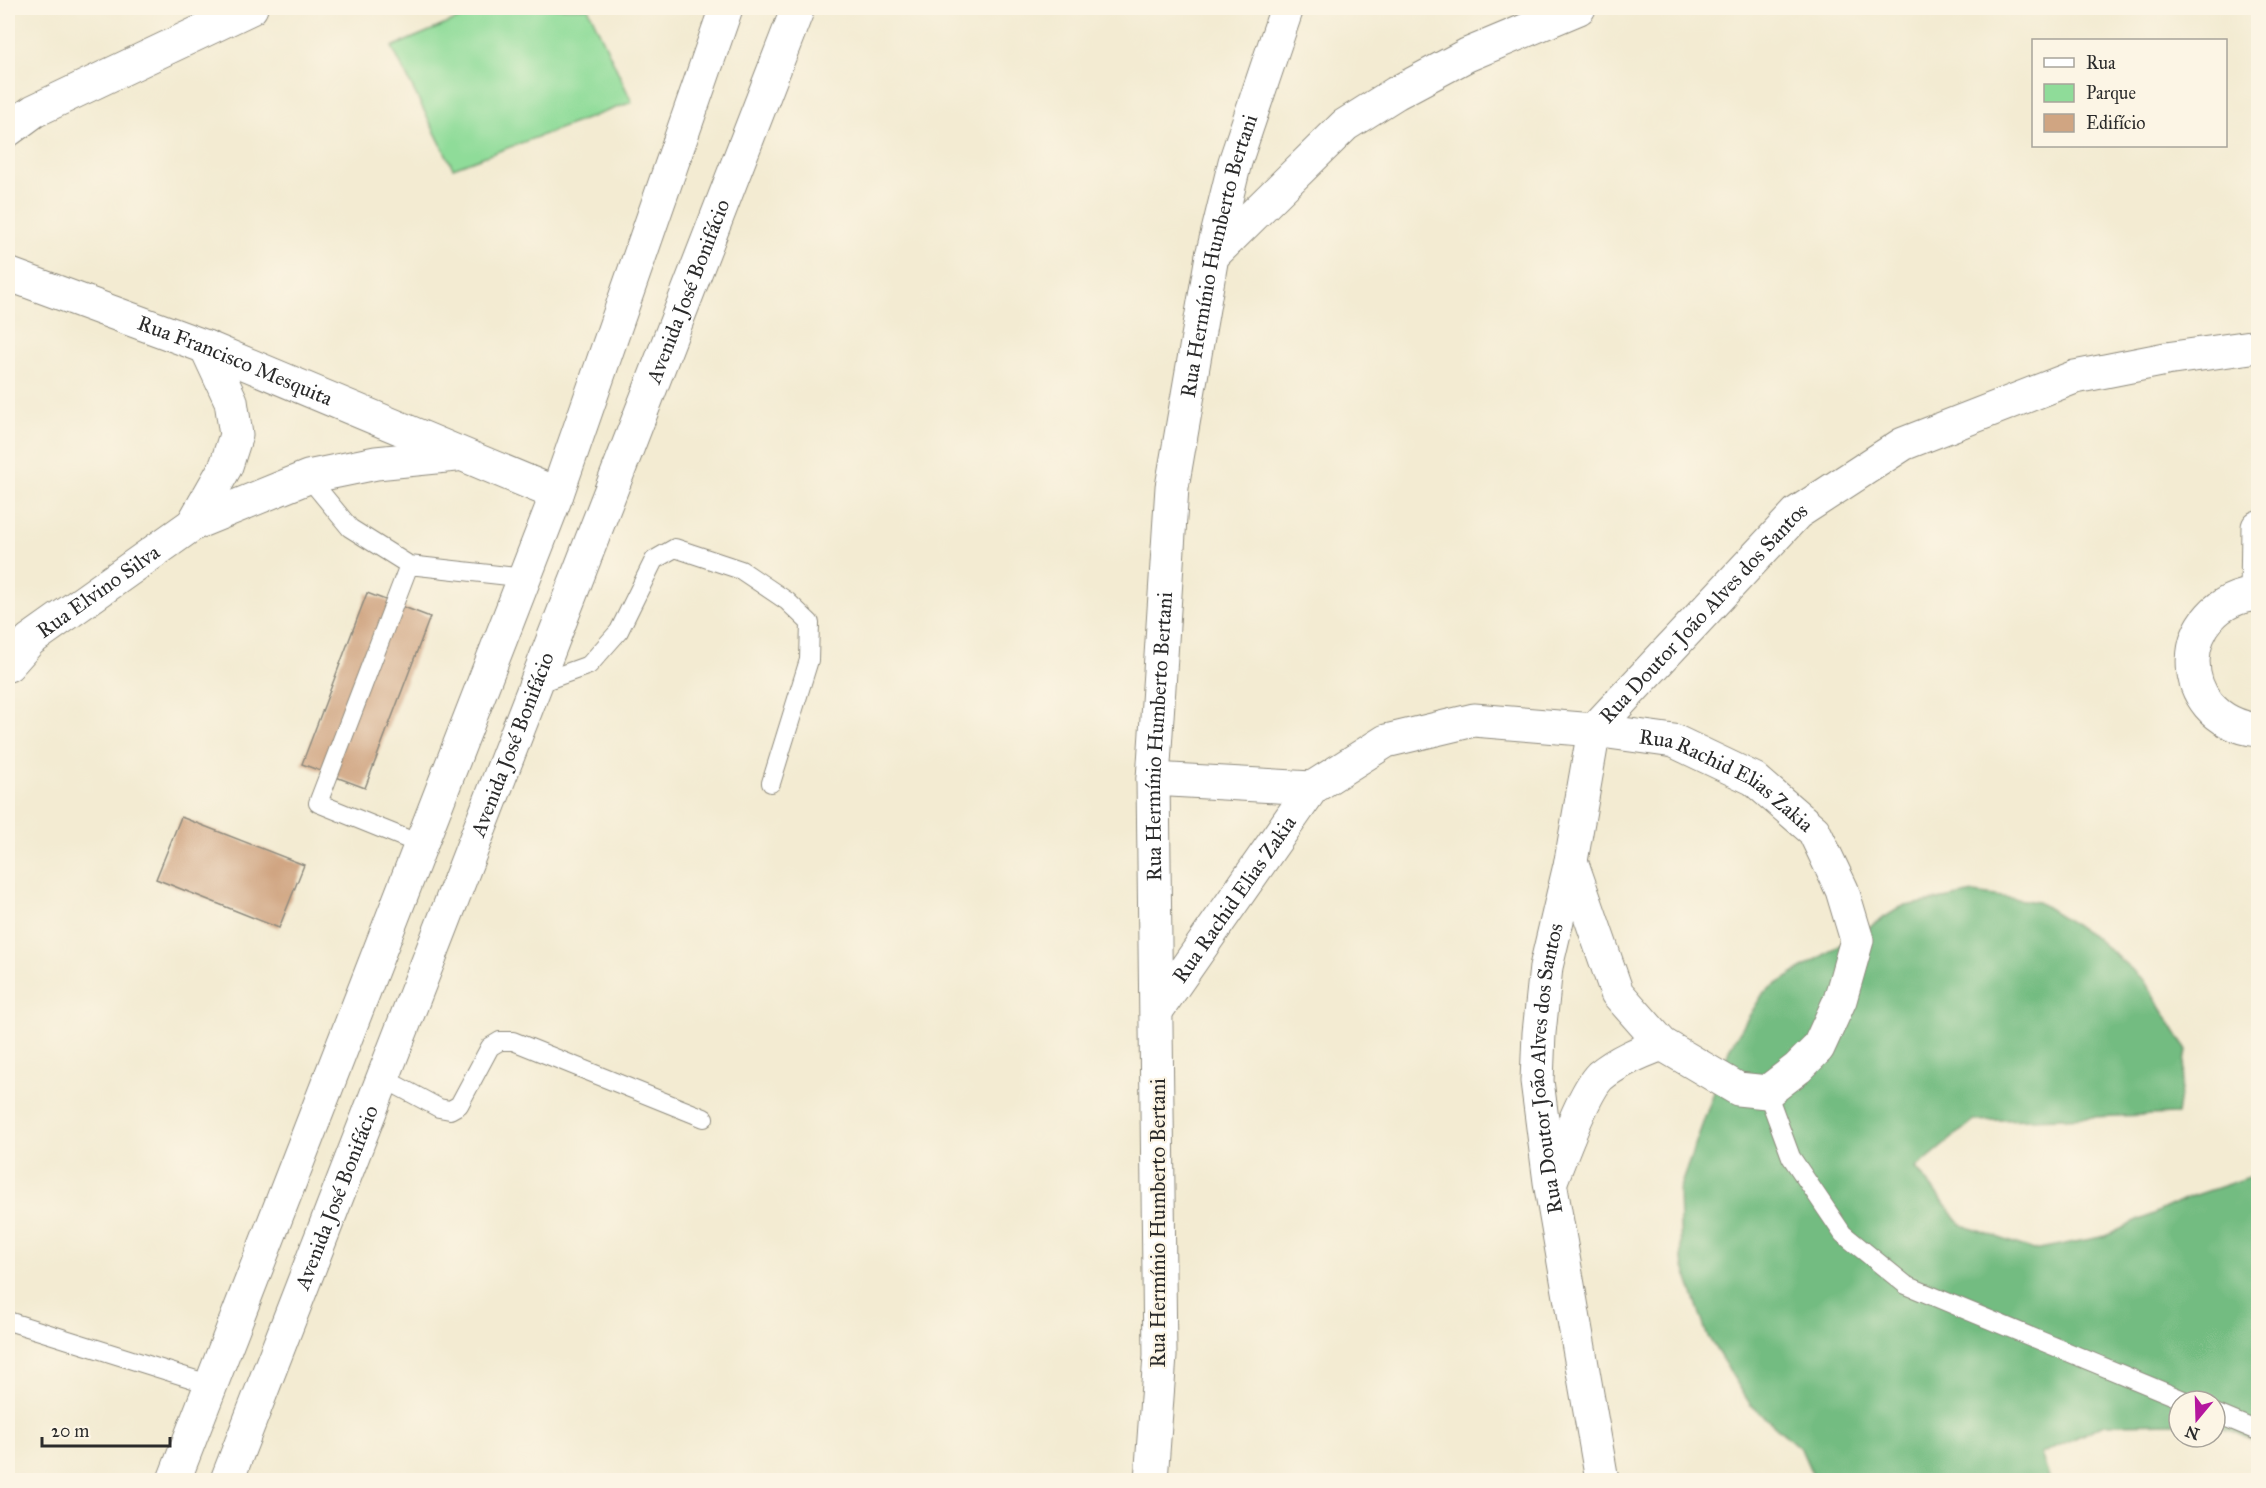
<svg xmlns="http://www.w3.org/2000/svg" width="2266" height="1488" font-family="'IM FELL Great Primer',serif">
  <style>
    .green { fill: #8fdc99; stroke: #5d8462; stroke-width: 1.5 }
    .forest { fill: #73bc81; stroke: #4f7456; stroke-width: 1.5 }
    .building { fill: #d0a582 }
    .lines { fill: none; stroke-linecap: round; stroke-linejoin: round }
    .lane-casing { stroke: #8f8b7e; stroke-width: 20 }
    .street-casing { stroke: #8f8b7e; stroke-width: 35 }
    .secondary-casing { stroke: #8f8b7e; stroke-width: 35 }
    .lane { stroke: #fff; stroke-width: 18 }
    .street { stroke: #fff; stroke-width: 33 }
    .secondary { stroke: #fff; stroke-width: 33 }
    .labels { text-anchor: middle; stroke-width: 4.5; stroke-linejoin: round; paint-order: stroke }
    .street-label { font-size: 21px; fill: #2b2b2b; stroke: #fcf5e5 }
  </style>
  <rect width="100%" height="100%" fill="#fcf5e5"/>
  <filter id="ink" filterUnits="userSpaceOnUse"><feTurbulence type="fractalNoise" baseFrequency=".0167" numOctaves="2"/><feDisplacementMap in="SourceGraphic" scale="12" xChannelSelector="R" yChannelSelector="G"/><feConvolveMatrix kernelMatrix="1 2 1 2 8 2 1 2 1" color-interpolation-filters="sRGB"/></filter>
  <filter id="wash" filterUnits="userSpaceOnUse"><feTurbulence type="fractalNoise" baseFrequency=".008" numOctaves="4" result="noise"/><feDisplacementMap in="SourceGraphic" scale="24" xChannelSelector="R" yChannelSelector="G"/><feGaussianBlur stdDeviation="1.35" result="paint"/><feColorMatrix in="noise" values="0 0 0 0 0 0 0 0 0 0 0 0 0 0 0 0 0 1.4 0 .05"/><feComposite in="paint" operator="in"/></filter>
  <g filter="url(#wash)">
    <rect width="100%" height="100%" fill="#f3ebd2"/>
    <path class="green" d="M484,8H588L632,102L453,168L392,47Z"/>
    <path class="forest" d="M1974,893L2038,902L2093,936L2144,980L2187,1050L2177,1114L1973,1121L1916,1168L1962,1225L2034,1250L2106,1236L2187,1198L2258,1174V1444L2237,1432L2215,1428V1401H2179V1423L2105,1424L2041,1454L2050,1480H1815L1801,1449L1750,1404L1707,1335L1681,1258L1679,1190L1730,1047L1764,992L1901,907Z"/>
    <g id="blocks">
      <path class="building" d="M367,593L430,617L365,788L302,764Z
        M181,817L304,865L279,928L156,879Z"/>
    </g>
  </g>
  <g filter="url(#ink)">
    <use href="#blocks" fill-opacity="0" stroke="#8f8b7e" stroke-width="1.5"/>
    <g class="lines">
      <g class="lane-casing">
        <path id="lane" d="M308,477L350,528L409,565L318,803L422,845
          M409,565L526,578
          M536,684L589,665L619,631L654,560L675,548L741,570L787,601L810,623L809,660L771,783
          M383,1078L439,1108L450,1110L459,1105L490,1047L500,1041H513L704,1118
          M1767,1092L1791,1157L1843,1234L1906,1285L2186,1401
          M8,1321L212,1385
          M2215,1413L2258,1431"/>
      </g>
      <g class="street-casing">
        <g id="street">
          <path d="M8,130L34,111L251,8"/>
          <path d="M1212,256L1345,125L1396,93L1467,55L1579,8"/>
          <path id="s1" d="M8,274L206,347L557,494"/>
          <path d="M193,524L226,466L236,435L231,401L206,347"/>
          <path d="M2257,594L2258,527"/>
          <path d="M2258,594C2174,601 2169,719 2258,730"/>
          <path id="s2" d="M8,665L30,640L193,524L308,477L376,463L456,455"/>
          <path d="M1153,779L1312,788"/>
          <path id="s3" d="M1157,1010L1312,788L1386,741L1474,720L1594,730L1674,741L1754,779L1814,831L1842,890L1857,940L1840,1000L1818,1048L1798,1068L1767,1092L1738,1089L1662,1044L1617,993L1571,861"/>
          <path d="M1551,1181C1561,1156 1583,1093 1600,1076C1618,1061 1640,1052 1662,1044"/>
          <path id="s4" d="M1151,1480L1160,1356L1153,779L1172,487L1212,256L1235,162L1287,8"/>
          <path id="s5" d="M1602,1480L1550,1182L1537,1081L1539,1033L1546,967L1571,861L1594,730L1797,513L1903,444L2075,377L2166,359L2258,346"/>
        </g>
      </g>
      <g class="secondary-casing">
        <g id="secondary">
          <path d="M174,1480L557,494L726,8"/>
          <path id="s6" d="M227,1480L798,8"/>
        </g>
      </g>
      <use href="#lane" class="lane"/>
      <use href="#street" class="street"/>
      <use href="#secondary" class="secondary"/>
    </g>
  </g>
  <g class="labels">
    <g class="street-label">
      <text dy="7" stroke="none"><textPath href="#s4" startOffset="1230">Rua Hermínio Humberto Bertani</textPath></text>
      <text dy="7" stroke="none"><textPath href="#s6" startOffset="1275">Avenida José Bonifácio</textPath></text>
      <text dy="7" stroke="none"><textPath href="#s1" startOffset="243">Rua Francisco Mesquita</textPath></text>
      <text dy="7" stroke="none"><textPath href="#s2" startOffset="117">Rua Elvino Silva</textPath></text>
      <text dy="7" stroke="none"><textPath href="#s5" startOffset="921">Rua Doutor João Alves dos Santos</textPath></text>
      <text dy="7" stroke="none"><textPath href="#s4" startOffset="744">Rua Hermínio Humberto Bertani</textPath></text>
      <text dy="7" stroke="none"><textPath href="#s6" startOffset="789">Avenida José Bonifácio</textPath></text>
      <text dy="7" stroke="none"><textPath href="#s3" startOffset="714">Rua Rachid Elias Zakia</textPath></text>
      <text dy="7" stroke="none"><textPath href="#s3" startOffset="135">Rua Rachid Elias Zakia</textPath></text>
      <text dy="7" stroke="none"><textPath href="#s5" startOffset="417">Rua Doutor João Alves dos Santos</textPath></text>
      <text dy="7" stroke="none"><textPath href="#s6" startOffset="303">Avenida José Bonifácio</textPath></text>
      <text transform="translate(1158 1223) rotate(-90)" y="7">Rua Hermínio Humberto Bertani</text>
    </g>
  </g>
  <rect width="2266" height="1488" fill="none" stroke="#fcf5e5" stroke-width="30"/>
  <rect x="2032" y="39" width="195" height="108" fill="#fcf5e5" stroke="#a8a49b" stroke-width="1.5"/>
  <rect x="2044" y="58" width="30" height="9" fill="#ffffff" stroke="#a8a49b" stroke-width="1.5"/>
  <text x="2086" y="69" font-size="18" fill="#2b2b2b">Rua</text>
  <rect x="2044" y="84" width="30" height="18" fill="#8fdc99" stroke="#a8a49b" stroke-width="1.5"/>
  <text x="2086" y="99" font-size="18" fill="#2b2b2b">Parque</text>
  <rect x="2044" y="114" width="30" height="18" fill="#d0a582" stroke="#a8a49b" stroke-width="1.5"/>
  <text x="2086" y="129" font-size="18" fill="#2b2b2b">Edifício</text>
  <g transform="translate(2197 1419) rotate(199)"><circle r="28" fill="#fcf5e5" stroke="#a8a49b" stroke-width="1.5"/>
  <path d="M0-4.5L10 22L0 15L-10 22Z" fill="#b5179e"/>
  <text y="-9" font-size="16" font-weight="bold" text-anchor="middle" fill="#2b2b2b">N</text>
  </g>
  <path d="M42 1437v9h128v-9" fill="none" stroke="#2b2b2b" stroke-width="3"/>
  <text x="51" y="1437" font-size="18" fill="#2b2b2b" stroke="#fcf5e5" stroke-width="4.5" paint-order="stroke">20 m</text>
</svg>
